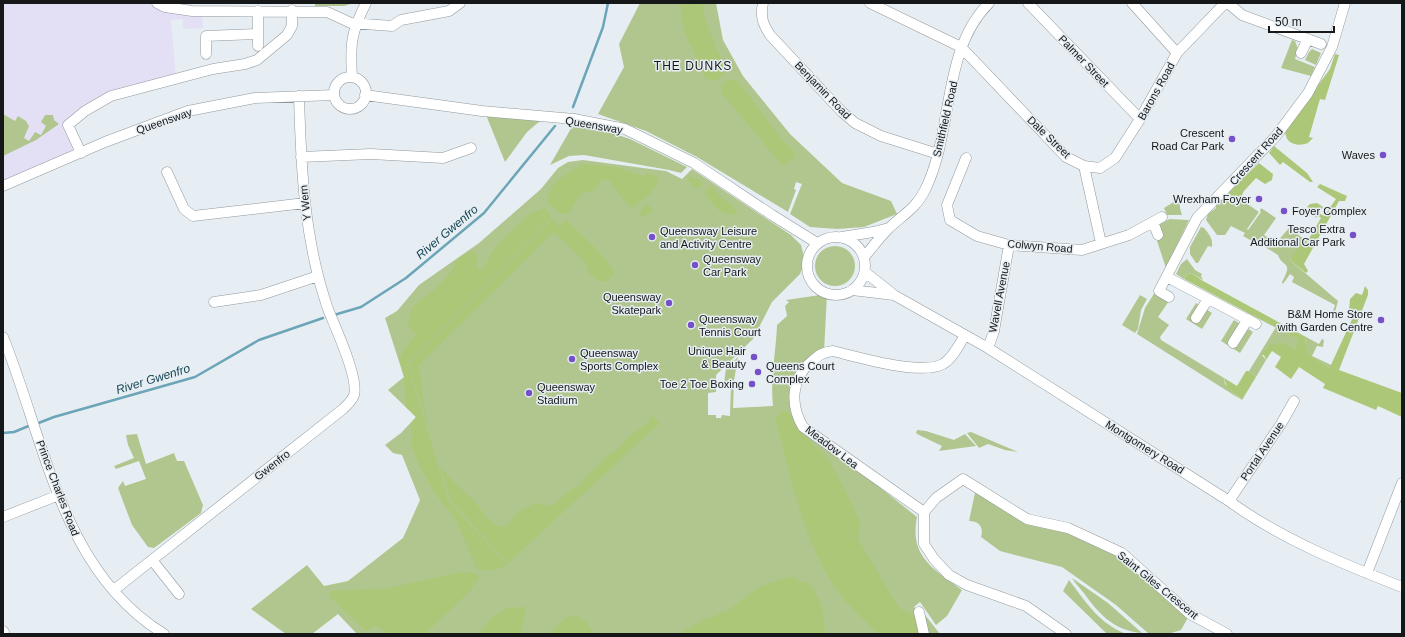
<svg xmlns="http://www.w3.org/2000/svg" width="1405" height="637" font-family="Helvetica,sans-serif">
  <style>
    .industrial { fill: #e3e0f6 }
    .green { fill: #b1c68e }
    .forest { fill: #acc778 }
    .lines { fill: none; stroke-linecap: round; stroke-linejoin: round }
    .stream { stroke: #6ba5b7; stroke-width: 2.5 }
    .minor-casing { stroke: #91989c; stroke-width: 11 }
    .minor { stroke: #fff; stroke-width: 10 }
    .poi-dot { fill: #7550c9; stroke: #e7eef3; stroke-width: 1.5 }
    .labels { text-anchor: middle; stroke-width: 3; stroke-linejoin: round; paint-order: stroke }
    .street-label { font-size: 11px; fill: #151719; stroke: #e7eef3 }
    .poi-label { font-size: 11px; fill: #151719; stroke: #e7eef3; text-anchor: end }
    .neighbourhood-label { font-size: 12px; letter-spacing: 1px; fill: #151719; stroke: #e7eef3 }
    .water-label { font-size: 12px; font-style: italic; fill: #144452; stroke: #e7eef3 }
  </style>
  <rect width="100%" height="100%" fill="#e7eef3"/>
  <path class="industrial" d="M3,3H192V16H202L203,28L183,29V19L171,20L176,78L111,96L68,125L81,153L3,186Z"/>
  <path class="green" d="M315,3H354L344,6H315Z
    M640,3H716L723,40L743,76L790,134L842,183L891,201L897,214L864,227L837,229L810,227L790,214L802,184L796,182L794,189L796,190L788,212L697,157L646,131L598,114L624,67L619,44Z
    M1292,40L1295,41L1298,49L1295,59L1315,67L1311,76L1281,68Z
    M1312,49L1321,53L1316,65L1305,60L1309,52Z
    M3,114L15,121L18,116L26,121L29,126L24,138L29,141L35,132L41,135L46,126L41,122L45,115H53L54,120L59,124L36,140L3,156Z
    M486,115L540,121L527,132L505,162Z
    M573,125L603,130L630,139L687,167L681,173L669,170L584,155L569,156L550,165Z
    M583,160L666,171L682,179L692,169L791,235L801,245L803,253V267L800,274L772,302L753,339L716,375V392L708,393V415H716V418H721L722,415L730,416L731,384L724,383L726,368L738,357L734,381L733,408L773,406C770,379 776,352 777,325L787,316L785,306L789,302L786,300L827,294L824,352L795,388L804,427L917,517C909,557 934,569 962,590L947,616L936,625L920,602L914,607L917,611L919,634H357L338,614L312,634H286L251,609L307,565L324,586L348,581L403,538L420,500L402,455L393,453L385,445L401,433L416,417L388,390L404,377L385,318L397,311L419,285L479,243L541,189L558,168L568,162Z
    M1180,198V208L1182,215H1167L1164,208Z
    M1223,198L1225,202L1235,203L1240,199L1259,212L1247,229L1248,230L1261,212L1260,211L1261,208L1276,218L1264,235L1276,243L1289,228L1304,239H1309L1290,260L1338,301L1335,312L1333,311L1335,305L1292,282L1294,277L1290,274L1283,284L1282,282C1294,260 1282,268 1278,255L1260,244L1259,245L1243,236L1245,233L1231,226L1225,235H1217L1206,220L1208,214L1216,208V205Z
    M1170,219L1189,220L1166,268L1157,241L1160,239L1157,228L1161,223Z
    M1201,227L1204,228C1209,234 1213,238 1212,247L1208,246L1198,263H1196L1190,254V247Z
    M815 266a20 20 0 1 1 40 0a20 20 0 1 1-40 0Z
    M1187,259L1195,270L1202,274L1201,276L1203,280L1192,273L1186,275L1184,279L1176,274L1181,264Z
    M1155,292L1169,301L1158,317L1169,325L1160,337L1161,340L1224,378L1225,384L1240,399L1137,334L1145,308Z
    M1140,295L1147,299L1141,310L1138,329L1135,333L1122,325Z
    M1196,303L1212,313L1202,329L1186,319Z
    M1234,320L1253,332L1240,353L1221,341Z
    M1276,327L1300,340L1294,349L1269,345L1262,355L1266,360L1256,377L1249,371Z
    M1306,337L1319,344L1322,339L1324,340L1323,347L1317,346L1312,356L1331,365L1332,369C1319,362 1302,355 1306,337Z
    M917,430L926,431L954,440L965,434L976,446L939,451L942,446L919,435L916,433Z
    M971,432L1018,452L1005,450L988,444L979,448L967,433Z
    M137,434L146,464L174,453L177,461H184L203,505L201,513L154,548L148,547L132,525L118,488L123,481L125,486L146,479L139,461L116,469L114,466L134,458L128,445L126,435Z
    M971,484L1027,519L1068,528L1122,553L1190,614L1181,630L1168,634H1149L1116,605L1062,567L1000,551L981,537C984,527 979,521 969,521L975,493Z
    M1072,578L1108,603L1142,633C1114,631 1099,614 1083,592C1080,588 1074,582 1072,578Z
    M1069,580C1086,602 1100,625 1127,634H1107L1063,591Z
    M925,615L940,634H927Z"/>
  <path class="forest" d="M681,3H702L705,20L724,66C726,78 716,83 705,78C697,54 678,29 681,3Z
    M1335,54L1339,55L1325,100L1320,99L1309,137L1313,138L1308,143C1297,147 1285,144 1285,130L1330,69Z
    M728,80H735L740,84L781,138L795,152V157L786,164H781L721,92V86Z
    M1274,146L1307,173L1313,182H1310L1283,162L1280,165L1269,153Z
    M1259,163L1273,174L1272,180L1265,184L1256,178L1244,191L1240,199L1230,205L1225,202L1223,198Z
    M581,164L616,167L643,176L649,173L656,175L659,180C656,191 640,204 630,208L608,179L602,180C596,188 592,193 582,193C576,200 574,208 567,214L560,213L548,204C545,185 567,174 581,164Z
    M688,177C695,177 699,178 703,184L701,187L695,188L689,182Z
    M1320,184L1347,196L1345,201H1339L1304,264L1308,271L1306,273L1290,260L1301,244L1307,242L1321,218L1318,216L1315,218L1317,212L1307,207L1310,204L1317,203L1323,207L1319,213L1324,216L1336,199L1317,187Z
    M711,187C716,190 718,194 722,198C728,204 735,205 738,214C721,217 713,206 705,193L706,189Z
    M648,203L653,212L642,217L639,216L643,207Z
    M544,208L552,217L407,364L449,502L507,564C497,571 489,571 477,569L456,520L434,492L419,465L412,448L411,423L416,417L406,407L404,377L399,359L405,348L417,334L413,332L408,326L411,308C427,295 451,280 457,259L471,251L476,254L478,269H483L495,247L529,214Z
    M552,219L559,226L566,220C579,233 609,257 614,274L608,281H598L589,273L584,261L554,232L419,365C418,371 421,373 421,377C421,395 426,413 430,431L408,365Z
    M1192,273L1203,281L1306,337C1303,355 1319,362 1332,369L1330,367L1354,315L1349,311L1350,299L1356,293L1362,295L1365,286L1368,290V295L1339,370L1402,393V417L1378,406L1376,410L1323,388L1325,384L1299,367L1291,379L1275,367L1281,357L1272,351L1266,360L1264,355H1261L1269,345L1282,343L1294,349L1299,340L1184,279L1186,275Z
    M1246,371H1249L1256,377L1242,400L1227,387L1224,378L1237,386Z
    M787,411L807,437L827,457L845,490L860,523L858,539L899,608L915,616L918,634H878C868,623 856,613 846,602C808,558 793,487 779,432L775,418L781,412Z
    M653,415L659,424L508,563L451,501L440,466C450,479 461,489 473,500C485,512 485,523 505,527L519,511L535,503L551,506L572,489L580,485L586,476L600,464L607,455L616,451L629,436L646,424Z
    M461,572H473L479,577L471,590L425,634H390L376,626L366,631L329,596L331,591L389,588Z
    M793,577L802,582H809C822,602 824,610 825,634H678L701,621L729,610L759,587L785,578Z
    M526,607L521,634H481C482,623 499,611 509,608C514,607 521,607 526,607Z
    M575,615L586,622L594,634H549L564,619Z"/>
  <g class="lines">
    <path class="stream" d="M573,107L603,27L608,3
      M334,315L361,307L406,278L484,213L555,126
      M36,424L54,417L195,377L259,340L323,318
      M3,433L14,432L31,425"/>
    <g class="minor-casing">
      <path id="minor" d="M157,3L165,7L192,11L327,12L351,23L392,26L401,20L449,11L460,3
        M763,3C760,17 763,24 770,35L842,112L855,123L881,136L938,154
        M870,3L961,47L1066,157L1084,166L1101,243
        M1028,3L1140,119
        M1132,3L1177,53
        M1228,3L1242,15L1321,44
        M258,34V46
        M1301,53L1308,39
        M206,54V36L258,34V11
        M352,77C350,45 351,32 366,3
        M334 93a16 16 0 1 1 32 0a16 16 0 1 1-32 0Z
        M365,95L482,111L574,119L625,129L694,163L772,215L817,243
        M81,153L68,125L85,111L111,96L213,69L245,64L257,60L287,35L292,26V10
        M301,157L371,154L443,158L471,148
        M966,158L947,205L950,220L977,236L1009,245L1082,250L1129,235L1162,217
        M1084,166L1100,168L1115,158L1140,119L1177,53L1225,3
        M167,172L184,209L193,216L305,203
        M3,186L105,142L188,111L255,98L334,95
        M1153,222L1158,235
        M807 266a29 29 0 1 1 58 0a29 29 0 1 1-58 0Z
        M842,237L873,232L889,228
        M864,257C872,248 879,238 888,229C901,216 916,209 925,190C954,132 941,51 989,3
        M865,272L894,295L988,348L1229,501C1281,539 1343,564 1402,587
        M1167,277L1256,324
        M852,290L894,295
        M1169,297L1159,291L1197,218L1276,136L1308,93L1332,47L1345,3
        M214,302L261,295L318,276
        M1196,318L1208,299
        M3,337C45,440 61,571 164,634
        M1233,343L1248,319
        M988,348L994,331L1009,245
        M1229,501L1281,424L1294,401
        M924,512L803,427C790,405 791,379 811,362C819,355 823,352 833,351C858,357 921,376 943,364C953,358 959,345 965,335
        M924,512L936,498L963,479L1027,519L1068,528L1122,553L1190,614L1227,634
        M924,512V544L934,559L949,575L967,585L1026,606L1066,634
        M3,517L59,495
        M152,560L179,594
        M1367,573L1402,483
        M114,590L343,409C347,405 352,401 354,395C359,378 335,327 328,309C304,240 301,168 299,96
        M919,612L924,634
        M3,631L4,632"/>
    </g>
    <use href="#minor" class="minor"/>
  </g>
  <g class="poi-dot">
    <circle cx="1232" cy="139" r="4"/>
    <circle cx="1383" cy="155" r="4"/>
    <circle cx="1259" cy="199" r="4"/>
    <circle cx="1284" cy="211" r="4"/>
    <circle cx="1353" cy="235" r="4"/>
    <circle cx="652" cy="237" r="4"/>
    <circle cx="695" cy="265" r="4"/>
    <circle cx="669" cy="303" r="4"/>
    <circle cx="1381" cy="320" r="4"/>
    <circle cx="691" cy="325" r="4"/>
    <circle cx="754" cy="357" r="4"/>
    <circle cx="572" cy="359" r="4"/>
    <circle cx="758" cy="372" r="4"/>
    <circle cx="752" cy="384" r="4"/>
    <circle cx="529" cy="393" r="4"/>
  </g>
  <g class="labels">
    <g class="street-label">
      <text transform="translate(1084 61) rotate(46)" y="4">Palmer Street</text>
      <text transform="translate(823 90) rotate(46)" y="4">Benjamin Road</text>
      <text transform="translate(1156 91) rotate(-61)" y="4">Barons Road</text>
      <text transform="translate(945 119) rotate(-77)" y="4">Smithfield Road</text>
      <text transform="translate(164 121) rotate(-19)" y="4">Queensway</text>
      <text transform="translate(594 125) rotate(10)" y="4">Queensway</text>
      <text transform="translate(1049 137) rotate(44)" y="4">Dale Street</text>
      <text transform="translate(1256 156) rotate(-48)" y="4">Crescent Road</text>
      <text transform="translate(305 203) rotate(-96)" y="4">Y Wern</text>
      <text transform="translate(1040 246) rotate(5)" y="4">Colwyn Road</text>
      <text transform="translate(999 297) rotate(-79)" y="4">Wavell Avenue</text>
      <text transform="translate(832 447) rotate(37)" y="4">Meadow Lea</text>
      <text transform="translate(1145 447) rotate(32)" y="4">Montgomery Road</text>
      <text transform="translate(1262 451) rotate(-56)" y="4">Portal Avenue</text>
      <text transform="translate(272 465) rotate(-38)" y="4">Gwenfro</text>
      <text transform="translate(58 488) rotate(69)" y="4">Prince Charles Road</text>
      <text transform="translate(1158 585) rotate(39)" y="4">Saint Giles Crescent</text>
    </g>
    <g class="poi-label">
      <text x="1224" y="137">Crescent<tspan x="1224" dy="13">Road Car Park</tspan></text>
      <text x="1375" y="159">Waves</text>
      <text x="1251" y="203">Wrexham Foyer</text>
      <text x="1292" y="215" text-anchor="start">Foyer Complex</text>
      <text x="1345" y="233">Tesco Extra<tspan x="1345" dy="13">Additional Car Park</tspan></text>
      <text x="660" y="235" text-anchor="start">Queensway Leisure<tspan x="660" dy="13">and Activity Centre</tspan></text>
      <text x="703" y="263" text-anchor="start">Queensway<tspan x="703" dy="13">Car Park</tspan></text>
      <text x="661" y="301">Queensway<tspan x="661" dy="13">Skatepark</tspan></text>
      <text x="1373" y="318">B&amp;M Home Store<tspan x="1373" dy="13">with Garden Centre</tspan></text>
      <text x="699" y="323" text-anchor="start">Queensway<tspan x="699" dy="13">Tennis Court</tspan></text>
      <text x="746" y="355">Unique Hair<tspan x="746" dy="13">&amp; Beauty</tspan></text>
      <text x="580" y="357" text-anchor="start">Queensway<tspan x="580" dy="13">Sports Complex</tspan></text>
      <text x="766" y="370" text-anchor="start">Queens Court<tspan x="766" dy="13">Complex</tspan></text>
      <text x="744" y="388">Toe 2 Toe Boxing</text>
      <text x="537" y="391" text-anchor="start">Queensway<tspan x="537" dy="13">Stadium</tspan></text>
    </g>
    <g class="neighbourhood-label">
      <text x="693" y="70">THE DUNKS</text>
    </g>
    <g class="water-label">
      <text transform="translate(447 232) rotate(-40)" y="4">River Gwenfro</text>
      <text transform="translate(153 379) rotate(-17)" y="4">River Gwenfro</text>
    </g>
  </g>
  <rect width="1405" height="637" fill="none" stroke="#151719" stroke-width="8"/>
  <path d="M1269 26v6h65v-6" fill="none" stroke="#151719" stroke-width="2"/>
  <text x="1275" y="26" font-size="12" fill="#151719" stroke="#e7eef3" stroke-width="3" paint-order="stroke">50 m</text>
</svg>
